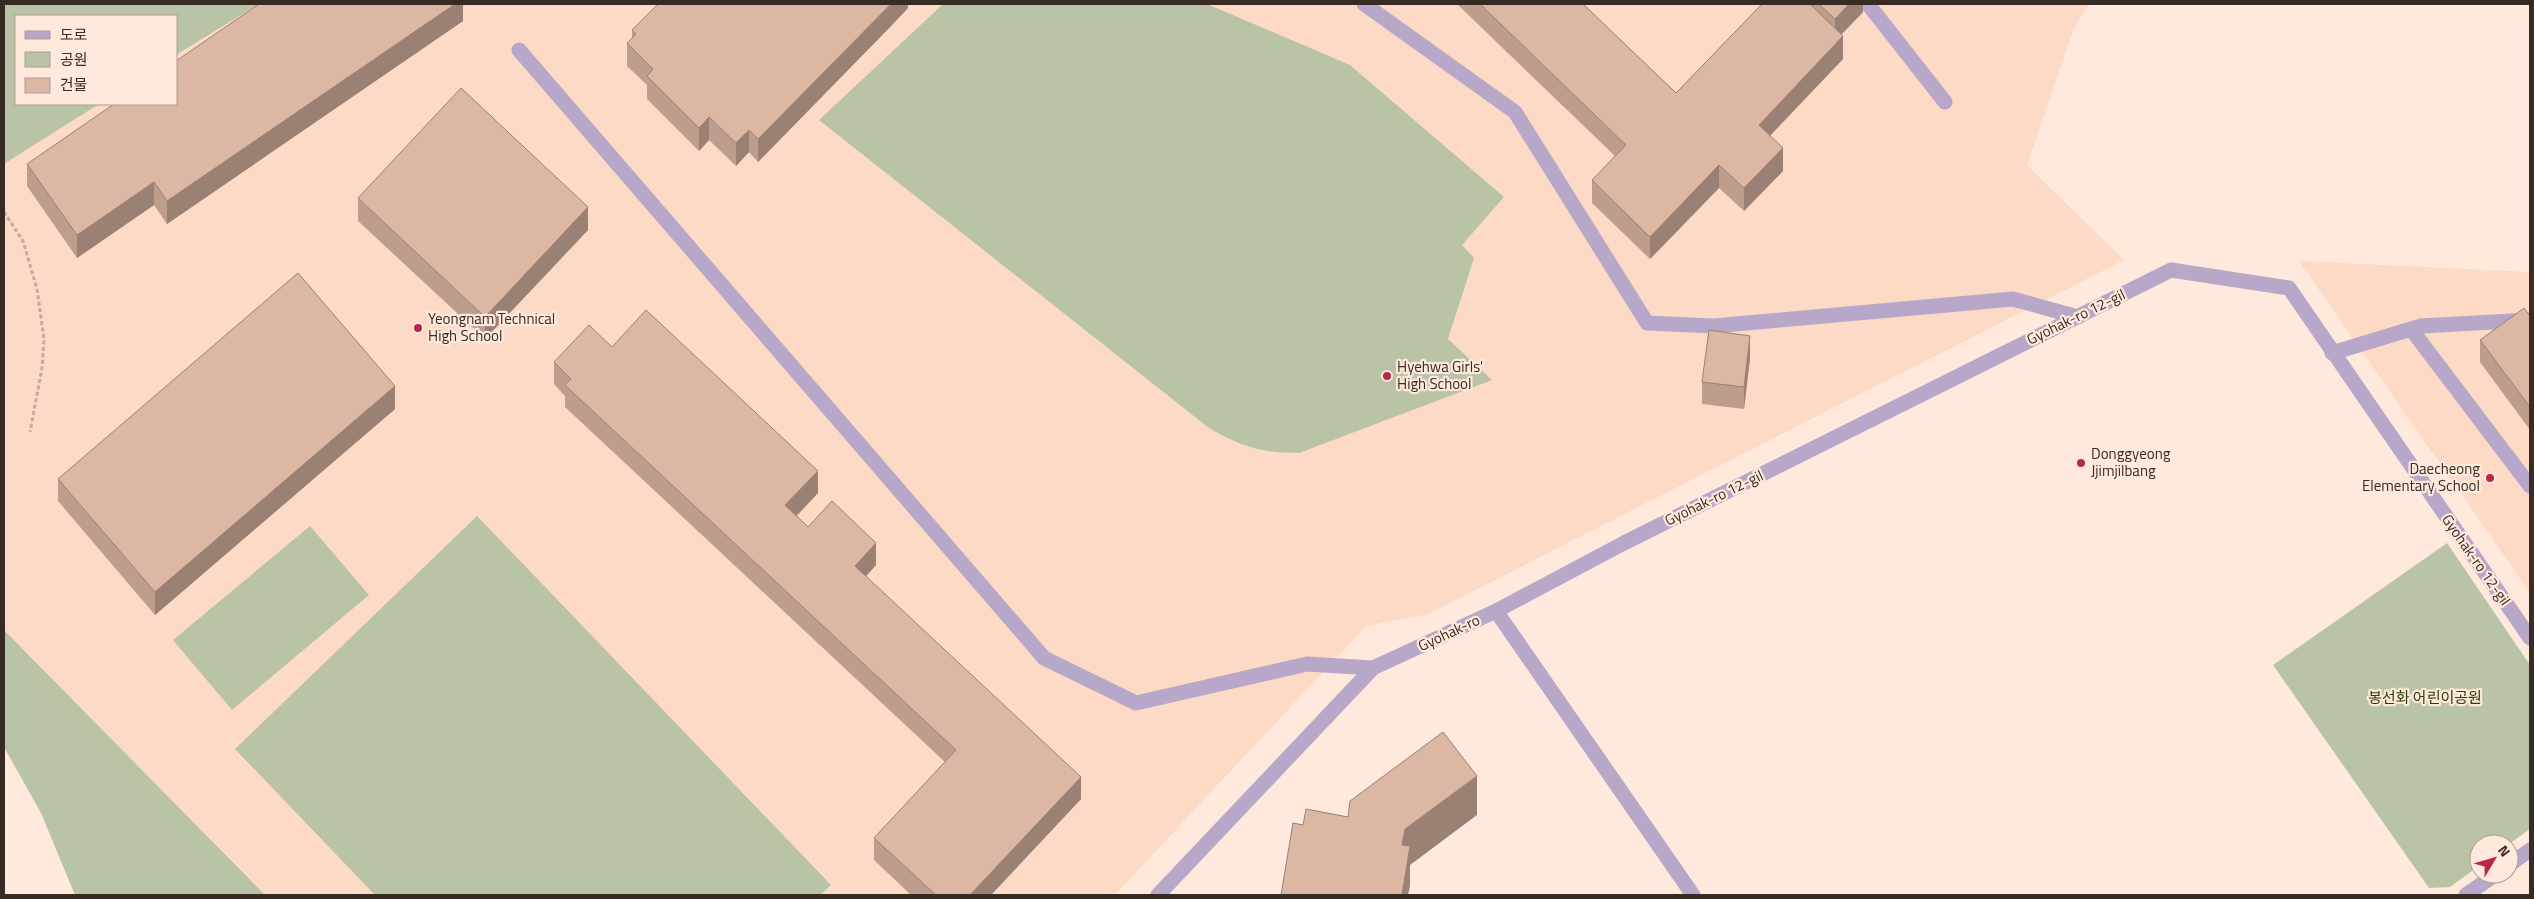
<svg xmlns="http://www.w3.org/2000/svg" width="2534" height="899" font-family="'Titillium Web','Noto Sans KR',sans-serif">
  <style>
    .built { fill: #fddac6 }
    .green { fill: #b8c4a5 }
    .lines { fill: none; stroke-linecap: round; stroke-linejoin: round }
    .path { stroke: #c0aca1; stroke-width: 3; stroke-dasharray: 4 2.5; stroke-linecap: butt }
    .lane { stroke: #b7a8c9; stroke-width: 15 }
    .street { stroke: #b7a8c9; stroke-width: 15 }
    .wall { fill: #bd9e8d }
    .shaded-wall { fill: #9a8173 }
    .building { fill: #dcb8a4; stroke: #9a8173 }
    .poi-dot { fill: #b8274c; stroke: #ffe9dc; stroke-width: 2 }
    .labels { text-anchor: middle; stroke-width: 4.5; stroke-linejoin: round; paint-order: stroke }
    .street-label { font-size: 15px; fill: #382b23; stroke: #ffe9dc }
    .poi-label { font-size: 15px; fill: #382b23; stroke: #ffe9dc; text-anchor: start }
    .park-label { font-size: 15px; fill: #2d3e06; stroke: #ffe9dc }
  </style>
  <rect width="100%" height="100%" fill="#ffe9dc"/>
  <path class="built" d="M259,4H2089L2074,28L2027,165L2124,260L1428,614L1366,626L1115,895H265L4,630V164L99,104H176V55Z
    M2299,261L2530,272V593L2370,363Z"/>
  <path class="green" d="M4,4H259L176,55V16H16V104H99L4,164Z
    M943,4H1207L1350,65L1504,197L1462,245L1474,258L1448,339L1492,380L1299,453C1261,453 1242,447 1209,428L819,120Z
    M477,516L831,885L820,895H375L235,749Z
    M310,526L369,595L232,710L173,640Z
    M2447,543L2530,665V829L2509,844H2479V866L2450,887L2429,888L2273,665Z
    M4,630L265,895H75L41,813L4,747Z"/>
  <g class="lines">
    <path class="path" d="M4,212L23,241L37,289L44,339L42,368L30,432"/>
    <path class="lane" d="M1364,4L1515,112L1647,323L1714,326L2013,299L2078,317
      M1868,4L1945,102
      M519,50L1044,658L1136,703L1307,664L1373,668
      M2411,329L2530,486
      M2332,353L2421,326L2530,320"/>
    <path class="street" d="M1496,611L1693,895
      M2509,865L2530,850
      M1158,895L1373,668L1496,611L1624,543L2171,270L2289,288L2530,638
      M2466,895L2496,874"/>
  </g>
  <path class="wall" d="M463,4V21L167,224L154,205L77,258L27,186V164Z
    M908,4V8L891,26L758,162L749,152L736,166L709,140L699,151L647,99V85L627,66V43L632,38V30Z
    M1457,4H1583L1676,93L1762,4H1863V12L1841,35L1843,59L1770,136L1783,171L1744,211L1719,188L1650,259L1592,203V180L1615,156Z
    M358,198L588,230L485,339L358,221Z
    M2530,316V430L2480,362V340Z
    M612,347L818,493L797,516L808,527L876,565L866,576L1081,799L991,895H911L874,860V838L945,762L565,407V396L554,384V362Z
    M1750,358L1744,409L1702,404V382Z
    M395,409L155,615L58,501V479Z"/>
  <path class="shaded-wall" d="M455,4H463V21L167,224V201Z
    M891,4H908V8L891,26L758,162V139Z
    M1849,4H1863V12L1835,41V19Z
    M1843,36V59L1759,147V125Z
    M709,117V140L699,151V128Z
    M749,130V152L736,166V143Z
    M1783,148V171L1744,211V188Z
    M1719,165V188L1650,259V237Z
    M154,182V205L77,258V235Z
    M588,207V230L485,339V317Z
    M1750,336V358L1744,409V387Z
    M395,386V409L155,615V592Z
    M818,471V493L785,527V505Z
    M876,543V565L855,588V566Z
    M1477,776V815L1410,865V886L1408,895H1402V845L1405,829Z
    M1081,777V799L991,895H970Z"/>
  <path class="building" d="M259,4H455L167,201L154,182L77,235L27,164L114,104H176V61Z
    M658,4H891L758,139L749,130L736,143L709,117L699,128L647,76L653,69L627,43L636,34L632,30Z
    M1480,4H1583L1676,93L1762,4H1810L1843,36L1759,125L1783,148L1744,188L1719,165L1650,237L1592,180L1626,145Z
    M1819,4H1849L1835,19Z
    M461,88L588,207L485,317L358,198Z
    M298,273L395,386L155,592L58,479Z
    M2524,308L2530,316V407L2480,340Z
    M646,310L818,471L785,505L808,527L832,501L876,543L855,566L1081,777L970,895H936L874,838L956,750L565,385L571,379L554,362L589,325L612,347Z
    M1709,330L1750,336L1744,387L1702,382Z
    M1443,732L1477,776L1405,829L1402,845L1410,846L1402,895H1281L1293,823L1303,825L1306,809L1348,817L1350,801Z"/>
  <g class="poi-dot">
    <circle cx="418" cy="328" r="5"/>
    <circle cx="1387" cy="376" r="5"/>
    <circle cx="2081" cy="463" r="5"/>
    <circle cx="2490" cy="478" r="5"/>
  </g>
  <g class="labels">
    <g class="street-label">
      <text transform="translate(2076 317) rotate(-26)" y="5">Gyohak-ro 12-gil</text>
      <text transform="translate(1714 498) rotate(-26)" y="5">Gyohak-ro 12-gil</text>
      <text transform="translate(2476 560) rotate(55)" y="5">Gyohak-ro 12-gil</text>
      <text transform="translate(1449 633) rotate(-25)" y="5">Gyohak-ro</text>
    </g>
    <g class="poi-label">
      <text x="428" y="324">Yeongnam Technical<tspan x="428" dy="17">High School</tspan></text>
      <text x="1397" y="372">Hyehwa Girls'<tspan x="1397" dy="17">High School</tspan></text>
      <text x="2091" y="459">Donggyeong<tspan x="2091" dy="17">Jjimjilbang</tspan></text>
      <text x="2480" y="474" text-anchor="end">Daecheong<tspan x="2480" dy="17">Elementary School</tspan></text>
    </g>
    <g class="park-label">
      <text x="2425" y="703">봉선화 어린이공원</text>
    </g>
  </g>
  <rect width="2534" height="899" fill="none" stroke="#382b23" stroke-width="10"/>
  <rect x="15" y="15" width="162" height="90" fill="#ffe9dc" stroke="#af9d92"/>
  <rect x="25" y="31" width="25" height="8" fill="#b7a8c9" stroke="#af9d92"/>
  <text x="60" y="40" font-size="15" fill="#382b23">도로</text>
  <rect x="25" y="52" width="25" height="15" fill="#b8c4a5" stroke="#af9d92"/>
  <text x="60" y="65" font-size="15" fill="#382b23">공원</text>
  <rect x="25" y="78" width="25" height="15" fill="#dcb8a4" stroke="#af9d92"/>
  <text x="60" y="90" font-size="15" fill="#382b23">건물</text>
  <g transform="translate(2494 859) rotate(52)"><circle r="24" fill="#ffe9dc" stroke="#af9d92"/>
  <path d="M0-4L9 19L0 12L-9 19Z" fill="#b8274c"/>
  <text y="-8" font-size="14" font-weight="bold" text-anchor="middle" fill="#382b23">N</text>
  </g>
</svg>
